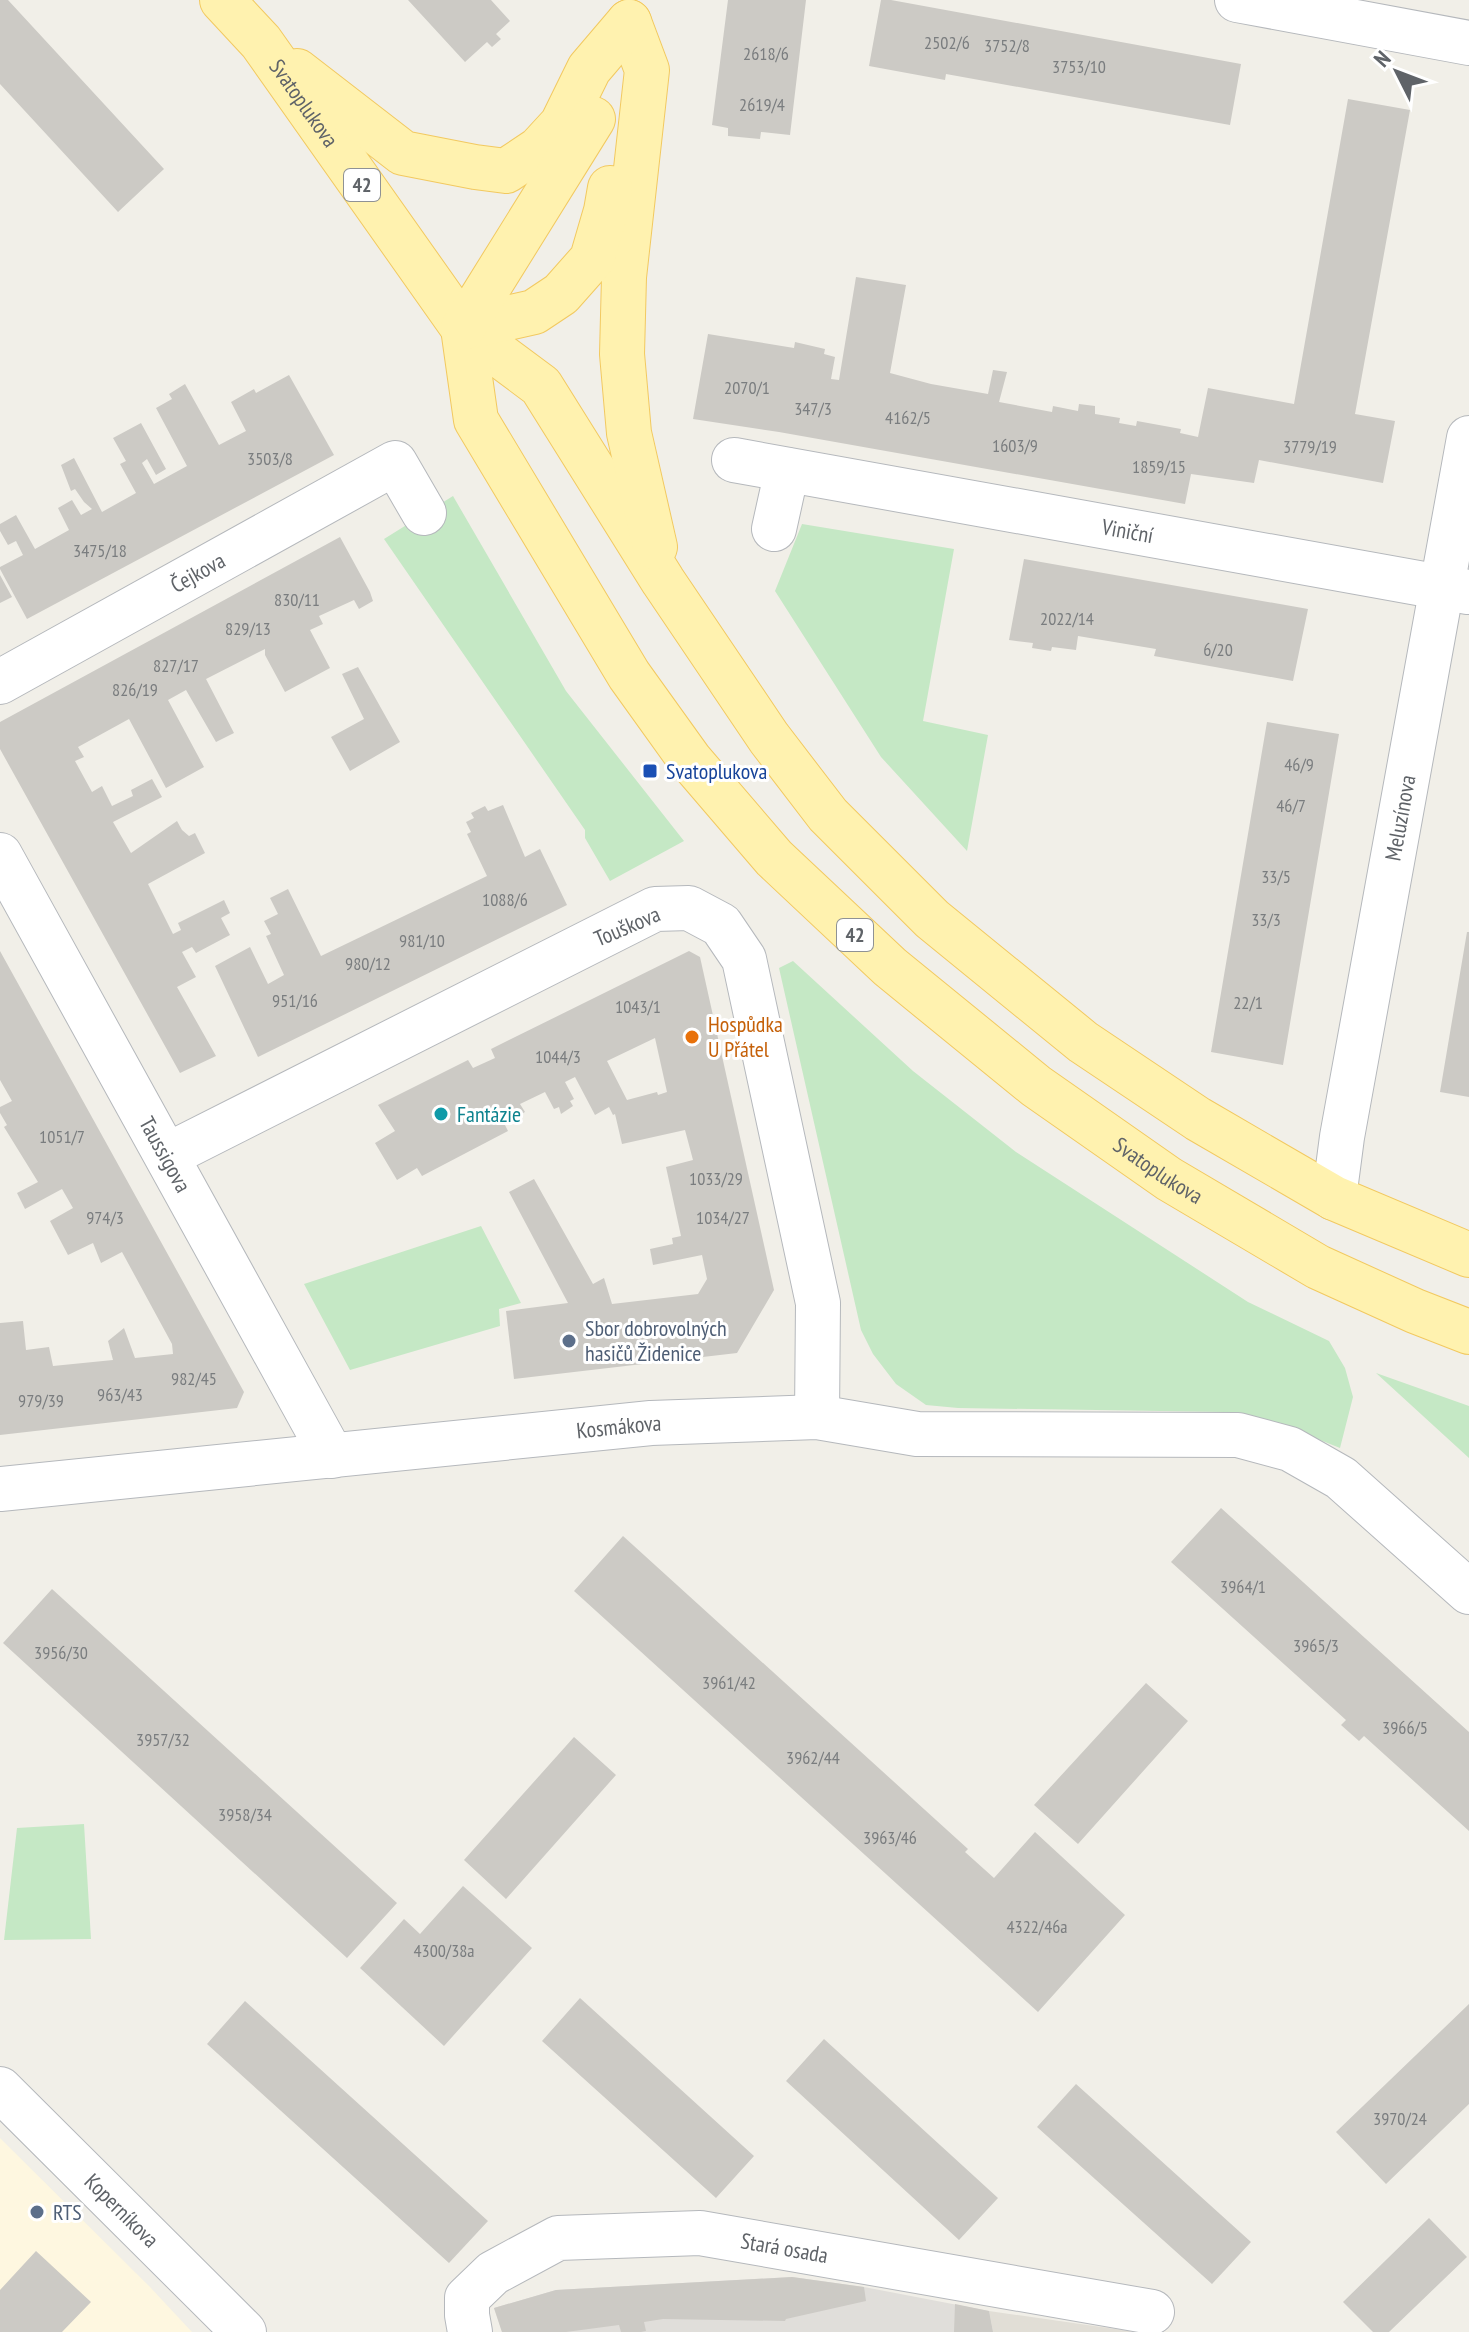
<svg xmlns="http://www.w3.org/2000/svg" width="1469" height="2332" font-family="'PT Sans Narrow',sans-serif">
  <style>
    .commercial { fill: #fef7e0 }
    .industrial { fill: #e0deda }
    .education { fill: #e1ded6 }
    .green { fill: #c5e8c5 }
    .building { fill: #cccac5; fill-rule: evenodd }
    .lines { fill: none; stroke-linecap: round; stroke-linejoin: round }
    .minor-casing { stroke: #b5b8bc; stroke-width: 46 }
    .major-casing { stroke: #f2c960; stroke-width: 46 }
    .minor { stroke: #fff; stroke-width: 44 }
    .major { stroke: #fff2af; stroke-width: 44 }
    .transit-dot { fill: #1a4fb4; stroke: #fff; stroke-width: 3 }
    .food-dot { fill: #e8710a; stroke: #fff; stroke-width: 3 }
    .culture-dot { fill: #0f9aa8; stroke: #fff; stroke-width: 3 }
    .service-dot { fill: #5c6f8a; stroke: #fff; stroke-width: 3 }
    .labels { text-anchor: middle; stroke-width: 6; stroke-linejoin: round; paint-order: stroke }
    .number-label { font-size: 18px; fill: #7a7d7f }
    .shield { fill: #fff; stroke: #8f9295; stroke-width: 2 }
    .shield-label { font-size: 20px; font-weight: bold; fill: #5f6368 }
    .street-label { font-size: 22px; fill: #5f6368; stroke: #fff }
    .transit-label { font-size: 22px; fill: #164399; stroke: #fff; text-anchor: start }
    .food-label { font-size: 22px; fill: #c56008; stroke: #fff; text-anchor: start }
    .culture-label { font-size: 22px; fill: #0d838f; stroke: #fff; text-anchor: start }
    .service-label { font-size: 22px; fill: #4e5e75; stroke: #fff; text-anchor: start }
  </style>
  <rect width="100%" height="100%" fill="#f1efe8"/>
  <path class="commercial" d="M0,2138L150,2287L192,2332H0Z"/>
  <path class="industrial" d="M792,2277L864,2287L989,2311L993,2332H502L494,2308L556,2290Z"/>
  <path class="education" d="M989,2311L1129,2331L1131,2332H993Z"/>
  <path class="green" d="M453,496L566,691L684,841L610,881L585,838V830L384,539Z
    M802,524L954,549L923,721L988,735L967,851L881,757L775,591Z
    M793,961L913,1071L1016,1152L1248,1302L1329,1341L1345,1368L1353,1397L1340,1448L1280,1424L1224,1412L958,1408L926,1405L896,1384L873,1354L861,1330L779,968Z
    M481,1226L521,1303L499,1309L500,1326L350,1370L304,1284Z
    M1376,1373L1469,1406V1458Z
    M84,1824L91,1939L4,1940L17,1828Z"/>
  <path class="building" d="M0,0H8L164,169L118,212L0,84Z
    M408,0H491L510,21L496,34L501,39L492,47L487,42L465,62Z
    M728,0H806L790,135L761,132L760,139L728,136V128L712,125Z
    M881,0H891L1241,64L1230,125L946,74L945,80L869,66Z
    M1348,99L1410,110L1355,414L1395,421L1383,483L1259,460L1254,483L1191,474L1185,504L779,432L693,419L708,334L794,348L795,342L825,349L824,354L835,357L831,379L839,380L856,277L906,285L890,373L931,384L988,394L993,370L1007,372L999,402L1052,412L1053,406L1078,411L1079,404L1095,406V414L1120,418L1119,423L1136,426L1137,421L1181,429L1180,433L1198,437L1208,388L1294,404Z
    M289,375L334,455L27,619L0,569V567L23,555L16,541L8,545L0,531V524L16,515L35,549L69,530L58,508L72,500L81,515L92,509L84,502L75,489L71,491L61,465L74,458L102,512L136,493L120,464L126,461L113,438L141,423L166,469L156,475L147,459L142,463L154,484L187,466L156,408L172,399L169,394L185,384L219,445L246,431L231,402L254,389L256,393Z
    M340,537L370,592L373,601L359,609L354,600L319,616L323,624L310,630L330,668L285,692L265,655V649L206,679L234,733L216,742L186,690L168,700L204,767L166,788L129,719L78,747L84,757L75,761L92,792L102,786L112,806L133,796L131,790L152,779L162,797L113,822L131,853L177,821L182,830L189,836L195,833L205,853L148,884L173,934L181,930L178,923L224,900L230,913L221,918L230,935L196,953L192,947L182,952L196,977L177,987L216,1056L180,1073L0,749V722Z
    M1024,559L1308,609L1293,681L1154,656L1156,649L1078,636L1076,650L1052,647L1051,651L1032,648L1033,643L1009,640Z
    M0,575L12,597L0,603Z
    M358,667L400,742L350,771L331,737L364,719L342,674Z
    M1267,722L1339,734L1283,1065L1211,1052Z
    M503,805L525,857L540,849L567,905L258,1057L215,966L250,947L268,984L284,975L266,936L271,934L264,921L278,914L270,898L288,889L321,956L487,876L467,834L471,832L466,822L474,818L471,813L485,806L488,811Z
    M1467,932H1469V1097L1440,1092Z
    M0,951L244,1392L237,1408L0,1435V1323L23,1321L26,1350L49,1347L53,1366L113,1360L108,1341L124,1328L135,1358L173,1354L172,1344L122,1252L101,1263L93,1243L68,1255L50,1221L73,1208L62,1189L25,1209L17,1193L38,1182L4,1127L7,1125L0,1113V1107L12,1101L0,1080Z
    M689,951L700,957L774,1290L737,1353L514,1379L506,1311L568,1303L509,1192L534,1179L593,1284L604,1278L612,1304L698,1294L707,1279L702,1255L653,1265L650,1249L673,1244L672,1238L681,1236L666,1167L693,1160L685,1130L622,1144L615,1114L613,1115L609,1107L595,1115L575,1077L565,1082L574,1099L570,1101L573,1106L561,1114L559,1107L554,1109L545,1092L520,1104L525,1112L504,1123L508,1131L422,1176L417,1168L397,1180L375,1143L395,1131L378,1105L468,1060L473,1068L495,1058L491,1049ZM655,1038L667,1092L658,1095L657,1092L627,1100L607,1061Z
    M1221,1508L1469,1732V1831L1364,1736L1359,1741L1341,1725L1346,1720L1171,1562Z
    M623,1536L968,1849L965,1852L994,1878L1035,1832L1125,1915L1038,2012L574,1591Z
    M52,1589L397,1903L347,1958L3,1643Z
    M1146,1683L1188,1721L1078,1844L1034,1805Z
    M574,1737L616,1775L506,1899L464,1860Z
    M463,1886L532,1948L444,2046L360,1968L404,1919L420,1934Z
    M580,1998L754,2156L716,2198L542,2041Z
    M245,2001L488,2221L449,2263L207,2044Z
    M1469,2004V2104L1386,2184L1336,2132Z
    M824,2039L998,2198L959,2240L786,2081Z
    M1076,2084L1251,2242L1212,2284L1037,2127Z
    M1429,2218L1467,2257L1389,2332H1373L1343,2302Z
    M36,2251L91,2302L62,2332H0V2290Z
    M792,2277L864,2287L866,2301L786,2319L785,2321L663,2319L644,2322L646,2331L641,2332H621L619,2325L566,2332H502L494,2308L556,2290Z
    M955,2304L989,2311L993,2332H954Z"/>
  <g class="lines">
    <g class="minor-casing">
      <g id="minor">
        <path d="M1237,0L1469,43"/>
        <path id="s1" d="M734,460L1468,592"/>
        <path d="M774,529L787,470"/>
        <path id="s2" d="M0,682L395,463L424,513"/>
        <path id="s3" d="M0,855L332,1456"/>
        <path d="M168,1155L655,909L689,908L721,925L744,959L818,1303L817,1417"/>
        <path id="s4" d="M1334,1198L1342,1137L1469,438"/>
        <path id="s5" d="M0,1489L651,1423L817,1417L917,1434L1238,1435L1290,1449L1341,1478L1469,1592"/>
        <path id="s6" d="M0,2089L244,2332"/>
        <path id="s7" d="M470,2332L467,2315V2298L493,2273L558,2238L700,2233L1152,2312"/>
      </g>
    </g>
    <g class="major-casing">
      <g id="major">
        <path id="s8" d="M222,0L261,42L463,328L541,386L663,581L769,738L828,815L932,919L1083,1042L1198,1119L1334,1198L1469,1255"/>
        <path d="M629,22L647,70L624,277L622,354L629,433L655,547"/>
        <path d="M297,71L403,153L475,167L506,171L539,149L562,124L589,69L629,22"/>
        <path id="s9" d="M463,328L476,420L629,675L690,760L774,858L890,967L1036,1086L1169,1179L1318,1267L1415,1311L1469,1332"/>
        <path d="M463,328L534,312L561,294L592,259L606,211L610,188"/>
        <path d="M463,328L593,119"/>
      </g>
    </g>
    <use href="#minor" class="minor"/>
    <use href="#major" class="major"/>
  </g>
  <rect class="transit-dot" x="642" y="763" width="16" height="16" rx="4"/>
  <circle class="food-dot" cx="692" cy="1037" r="8"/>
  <circle class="culture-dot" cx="441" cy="1114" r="8"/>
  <g class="service-dot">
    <circle cx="569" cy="1341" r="8"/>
    <circle cx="37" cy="2212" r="8"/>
  </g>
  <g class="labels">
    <g class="number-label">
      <text x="947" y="49">2502/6</text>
      <text x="1007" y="52">3752/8</text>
      <text x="766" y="60">2618/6</text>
      <text x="1079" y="73">3753/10</text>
      <text x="762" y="111">2619/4</text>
      <text x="747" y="394">2070/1</text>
      <text x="813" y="415">347/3</text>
      <text x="908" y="424">4162/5</text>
      <text x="1015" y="452">1603/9</text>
      <text x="1310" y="453">3779/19</text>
      <text x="270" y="465">3503/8</text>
      <text x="1159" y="473">1859/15</text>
      <text x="100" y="557">3475/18</text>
      <text x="297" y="606">830/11</text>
      <text x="1067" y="625">2022/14</text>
      <text x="248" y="635">829/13</text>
      <text x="1218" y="656">6/20</text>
      <text x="176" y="672">827/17</text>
      <text x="135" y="696">826/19</text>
      <text x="1299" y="771">46/9</text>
      <text x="1291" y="812">46/7</text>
      <text x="1276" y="883">33/5</text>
      <text x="505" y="906">1088/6</text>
      <text x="1266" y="926">33/3</text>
      <text x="422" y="947">981/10</text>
      <text x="368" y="970">980/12</text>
      <text x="295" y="1007">951/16</text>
      <text x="1248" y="1009">22/1</text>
      <text x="638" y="1013">1043/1</text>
      <text x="558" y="1063">1044/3</text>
      <text x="62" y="1143">1051/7</text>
      <text x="716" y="1185">1033/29</text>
      <text x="105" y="1224">974/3</text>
      <text x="723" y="1224">1034/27</text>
      <text x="194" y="1385">982/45</text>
      <text x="120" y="1401">963/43</text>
      <text x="41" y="1407">979/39</text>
      <text x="1243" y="1593">3964/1</text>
      <text x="1316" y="1652">3965/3</text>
      <text x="61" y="1659">3956/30</text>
      <text x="729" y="1689">3961/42</text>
      <text x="1405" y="1734">3966/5</text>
      <text x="163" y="1746">3957/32</text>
      <text x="813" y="1764">3962/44</text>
      <text x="245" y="1821">3958/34</text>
      <text x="890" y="1844">3963/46</text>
      <text x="1037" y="1933">4322/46a</text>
      <text x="444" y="1957">4300/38a</text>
      <text x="1400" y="2125">3970/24</text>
    </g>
    <g class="shield">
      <rect x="344" y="169" width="36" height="32" rx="6"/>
      <rect x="837" y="919" width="36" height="32" rx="6"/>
    </g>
    <g class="shield-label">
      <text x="362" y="192">42</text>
      <text x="855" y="942">42</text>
    </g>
    <g class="street-label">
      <text dy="8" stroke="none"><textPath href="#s8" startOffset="132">Svatoplukova</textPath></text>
      <text dy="8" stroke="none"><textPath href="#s1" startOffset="400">Viniční</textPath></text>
      <text dy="8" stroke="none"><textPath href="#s2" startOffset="226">Čejkova</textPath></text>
      <text dy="8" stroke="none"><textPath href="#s4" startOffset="386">Meluzínova</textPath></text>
      <text transform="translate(627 926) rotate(-23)" y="8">Touškova</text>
      <text dy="8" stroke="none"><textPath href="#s3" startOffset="342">Taussigova</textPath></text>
      <text dy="8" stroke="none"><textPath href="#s9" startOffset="1120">Svatoplukova</textPath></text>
      <text dy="8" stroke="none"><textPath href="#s5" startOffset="622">Kosmákova</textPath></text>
      <text dy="8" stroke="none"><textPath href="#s6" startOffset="172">Koperníkova</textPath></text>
      <text dy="8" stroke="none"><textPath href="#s7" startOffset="372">Stará osada</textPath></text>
    </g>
    <g class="transit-label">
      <text x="666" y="779">Svatoplukova</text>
    </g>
    <g class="food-label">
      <text x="708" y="1032">Hospůdka<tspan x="708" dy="25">U Přátel</tspan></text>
    </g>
    <g class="culture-label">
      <text x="457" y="1122">Fantázie</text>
    </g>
    <g class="service-label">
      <text x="585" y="1336">Sbor dobrovolných<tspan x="585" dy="25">hasičů Židenice</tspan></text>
      <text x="53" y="2220">RTS</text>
    </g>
  </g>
  <g transform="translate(1397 72) rotate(312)" stroke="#ffffff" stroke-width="6" paint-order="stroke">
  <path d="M0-6L14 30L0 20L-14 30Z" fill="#5f6368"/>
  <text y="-12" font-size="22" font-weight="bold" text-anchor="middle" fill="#5f6368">N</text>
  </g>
</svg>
